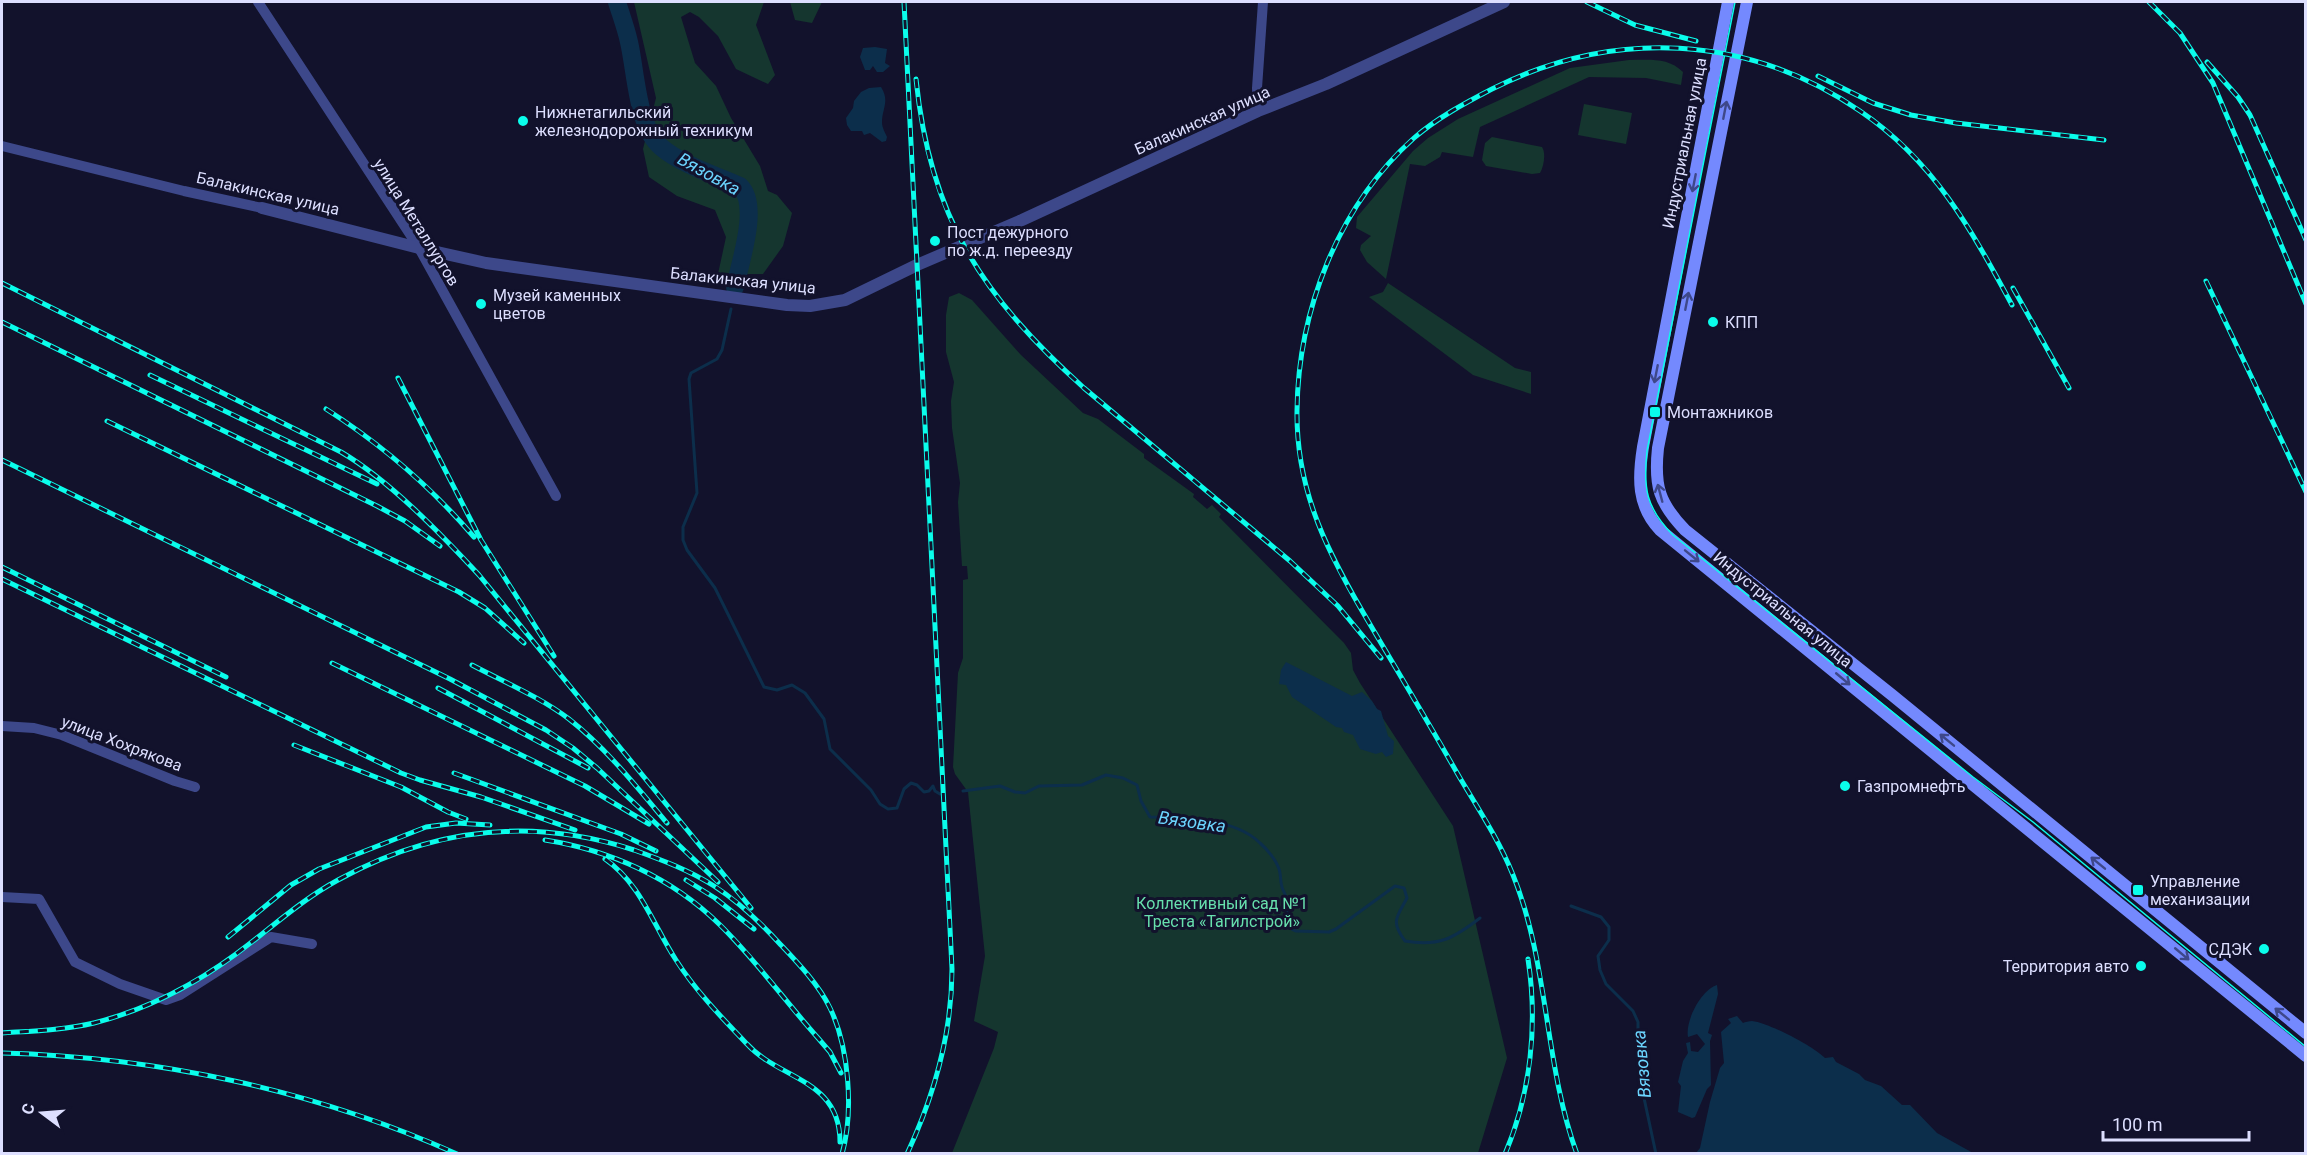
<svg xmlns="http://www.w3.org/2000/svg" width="2307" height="1155" font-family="Roboto,sans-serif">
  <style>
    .green { fill: #15362f }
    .water { fill: #0c2e4b }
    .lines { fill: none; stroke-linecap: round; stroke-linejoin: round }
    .stream { stroke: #0c2e4b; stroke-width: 3 }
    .river { stroke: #0c2e4b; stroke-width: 18 }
    .minor { stroke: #3d488a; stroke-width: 10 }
    .tertiary { stroke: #3d488a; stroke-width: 12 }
    .secondary { stroke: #7489fe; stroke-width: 12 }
    .tram { stroke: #0afdeb; stroke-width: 1.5 }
    .rail-casing { stroke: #0afdeb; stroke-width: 5 }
    .rail { stroke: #12122c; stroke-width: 3; stroke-dasharray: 9; stroke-linecap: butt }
    .oneway { stroke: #3e488a }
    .poi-dot { fill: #0afdeb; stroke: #12122c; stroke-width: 2 }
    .labels { text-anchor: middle; stroke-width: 6; stroke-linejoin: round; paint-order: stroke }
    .poi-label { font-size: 16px; fill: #dddfff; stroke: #12122c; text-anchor: start }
    .street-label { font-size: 16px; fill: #dddfff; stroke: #12122c }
    .park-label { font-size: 16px; fill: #67e0ad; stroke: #12122c }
    .water-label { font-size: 18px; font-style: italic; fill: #6bd4fe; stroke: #12122c }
  </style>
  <rect width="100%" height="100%" fill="#12122c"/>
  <path class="green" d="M634,2H764L756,25L775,75L768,84L736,69L718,36L699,17L690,12L681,17L695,63L716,86L731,118L760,166L768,191L777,195L792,213L783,246L763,274H718L726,237L715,210L677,196L649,177L643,149L656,98Z
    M790,2H822L812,23L795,20Z
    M1629,60C1649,60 1668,57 1683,72L1681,85L1646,78L1589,77L1480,127L1473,157L1442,152L1440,157L1425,166L1410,164L1386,279L1367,262L1360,250L1361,245L1371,236L1356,228L1357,217L1413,151L1428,138L1458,119L1570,68Z
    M1584,104L1632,113L1626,144L1578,135Z
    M1492,137L1542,147C1546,153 1544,166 1540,173L1532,174L1486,166L1482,160L1485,143Z
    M1388,283L1515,368L1531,372V394L1473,375L1369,297L1383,292Z
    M959,293L972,300L1021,355L1083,413L1098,419L1144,454V458L1194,494L1193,497L1207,509L1212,505L1221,514L1219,517L1344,643L1351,653L1353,670L1360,683L1453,826L1507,1058L1478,1153H952L994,1048L998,1032L974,1021L985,956L968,792L955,774L953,767L958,673L963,658V580L968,579L967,566H962L958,502L960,483L952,428L951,401L954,382L946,352V315L949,297Z"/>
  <path class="water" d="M875,47L887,49L885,63L890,66L883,72H877L873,66L870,70H865L860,57L863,48Z
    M881,87C890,101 882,109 882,122C882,128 885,132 887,137L886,141L882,142L870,133L864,135L862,131H851L847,125L846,118L853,108L854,101L861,92L869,88Z
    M1286,662L1352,696L1362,692L1372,701L1377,709L1381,711L1388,736L1394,741L1393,754L1386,757L1382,752L1376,754L1360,749L1353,735L1344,732L1342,728L1336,727L1292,697L1286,685L1279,684L1281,670Z
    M1717,985L1718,994L1708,1033L1712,1035L1710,1041L1711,1085L1707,1089L1695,1117L1692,1118L1678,1112L1681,1086L1678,1082L1683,1061L1688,1053L1686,1043L1690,1042L1691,1051L1698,1052L1705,1044L1697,1034L1688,1037C1685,1021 1701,990 1717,985Z
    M1737,1016L1743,1023C1745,1022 1749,1021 1752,1021C1769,1023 1813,1046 1825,1058L1833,1057L1836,1062L1859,1074L1865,1080L1881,1086L1902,1105H1910L1937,1133L1973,1153H1696L1700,1148L1710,1102L1720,1068L1724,1063L1721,1032L1731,1023L1728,1019Z"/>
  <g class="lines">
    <path class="stream" d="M731,309L722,350L717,359L691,373L689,379L697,493L683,527V540L687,550L715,588L764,687L777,690L792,685L805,693L824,719L830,749L871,790L880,804L888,809L897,808L904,789L911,783L917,785L924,792L929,791L933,786L935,791L940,794
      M963,791L1000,786L1015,792L1025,793L1039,786L1082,785L1106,775L1123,778L1137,785L1141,801L1150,817C1183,817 1235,818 1260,843C1267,849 1276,860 1279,869C1281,874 1280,881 1282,887C1283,891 1286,895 1287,900C1290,911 1279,925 1296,931L1329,932L1336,929L1395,886L1404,888L1407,898C1397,917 1390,921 1405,941C1439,947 1454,938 1480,918
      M1571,906L1601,917L1609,927V940L1598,956L1600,970L1606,984L1633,1011L1638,1022V1061L1641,1084L1656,1154"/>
    <path class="river" d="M617,2C621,15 626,28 629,42C636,72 637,127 661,147C682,165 715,175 740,186C760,205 740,262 735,287"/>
    <path class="minor" d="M258,2L419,248L556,496
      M1258,111L1257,88L1263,2
      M2,146L184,191L262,208
      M2,726L34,728L62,735L175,781L195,787
      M2,897L39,899L75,962L120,984L166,1000L180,995L271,937L312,944"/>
    <path class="tertiary" d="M262,208L419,248L486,263L787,305L810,306L845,300L917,265L1022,220L1258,111L1326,84L1504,2"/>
    <path class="secondary" d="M1728,2L1643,447C1638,478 1637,506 1660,530L2306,1056
      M1747,2L1658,448C1654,486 1659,503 1685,530L1892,695L2306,1033"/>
    <path class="tram" d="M1735,2L1647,451C1643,488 1646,508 1673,535L1973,777L2033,822L2306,1047"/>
    <g class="rail-casing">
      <path id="rail" d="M904,2L952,969C952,1033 934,1096 907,1154
        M1587,2L1635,25L1696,41
        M2149,2L2180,33L2213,83L2306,304
        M2207,62L2238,97L2250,115L2306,240
        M1818,76L1873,103L1911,115L1956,123L2104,140
        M916,79C930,218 982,296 1084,388L1290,561L1338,606L1381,658
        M2206,281L2306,492
        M2,283L341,452C389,480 441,534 479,575L751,908
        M2013,288L2069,388
        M2,322L377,506L405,521L440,546
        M150,375L377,484
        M398,378L481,540L554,656
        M326,409C381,444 431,487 474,537
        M107,421L459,592L485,608L524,643
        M2,460L450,679L546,730L573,748L597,768L718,882
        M2,567L226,677
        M2,579L401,773L420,780L481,797L575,830
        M332,663L585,786L649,824
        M472,665C504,682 540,697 569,719C607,749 636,786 667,823
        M438,688L588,768
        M294,745L401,787L448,812L466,819
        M454,773L621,834L656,851
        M545,840C610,850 672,878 719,924C755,959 785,1001 818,1038L830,1052L841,1073
        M605,859C641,884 653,925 676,960C695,990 722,1018 747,1044C780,1080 840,1079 840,1142
        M686,880L715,898L754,929
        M228,937L291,885L319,869L426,827L456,823L490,825
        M2,1033C32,1031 64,1030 94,1023C145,1010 194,985 236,954C270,929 301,900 338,880C432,828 532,817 634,850C662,860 689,870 714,886C739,902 760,922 780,944C798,963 819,985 830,1008C849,1047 854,1112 842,1154
        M2,1053C158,1057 314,1090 457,1154
        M1505,1154C1531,1093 1538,1024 1528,959
        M1577,1154C1544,1064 1549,964 1513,875C1499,840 1479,810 1460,778C1431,727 1401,677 1371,626C1330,557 1296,494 1297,411C1298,311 1338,206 1414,138C1437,118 1465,103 1492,89C1613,28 1748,34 1860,111C1934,161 1971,229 2012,305"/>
    </g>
    <use href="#rail" class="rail"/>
  </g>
  <defs><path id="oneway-shaft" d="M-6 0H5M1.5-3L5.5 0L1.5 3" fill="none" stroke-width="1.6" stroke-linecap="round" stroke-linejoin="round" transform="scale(1.5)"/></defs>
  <g class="oneway">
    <use href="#oneway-shaft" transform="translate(1725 110) rotate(-79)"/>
    <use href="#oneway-shaft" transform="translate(1694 183) rotate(101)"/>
    <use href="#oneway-shaft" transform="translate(1687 301) rotate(-79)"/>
    <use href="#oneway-shaft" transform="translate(1656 374) rotate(101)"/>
    <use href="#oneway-shaft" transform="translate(1660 493) rotate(-105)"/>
    <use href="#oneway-shaft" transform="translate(1692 556) rotate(39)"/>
    <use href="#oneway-shaft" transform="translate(1843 679) rotate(40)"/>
    <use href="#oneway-shaft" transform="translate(1947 740) rotate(-141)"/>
    <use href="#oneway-shaft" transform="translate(2098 863) rotate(-141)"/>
    <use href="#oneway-shaft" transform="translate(2182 954) rotate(40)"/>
    <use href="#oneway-shaft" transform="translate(2282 1014) rotate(-141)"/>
  </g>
  <g class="poi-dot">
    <circle cx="523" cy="121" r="6"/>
    <circle cx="935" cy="241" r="6"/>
    <circle cx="481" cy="304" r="6"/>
    <circle cx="1713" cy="322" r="6"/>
    <rect x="1649" y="406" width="12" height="12" rx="3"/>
    <circle cx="1845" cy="786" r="6"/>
    <rect x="2132" y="884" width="12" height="12" rx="3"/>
    <circle cx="2264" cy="949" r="6"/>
    <circle cx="2141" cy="966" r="6"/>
  </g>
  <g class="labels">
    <g class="poi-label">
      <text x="535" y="118">Нижнетагильский<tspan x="535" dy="18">железнодорожный техникум</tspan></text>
      <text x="947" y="238">Пост дежурного<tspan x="947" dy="18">по ж.д. переезду</tspan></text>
      <text x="493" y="301">Музей каменных<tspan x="493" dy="18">цветов</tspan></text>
      <text x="1725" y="328">КПП</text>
      <text x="1667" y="418">Монтажников</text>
      <text x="1857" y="792">Газпромнефть</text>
      <text x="2150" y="887">Управление<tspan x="2150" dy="18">механизации</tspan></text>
      <text x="2252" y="955" text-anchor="end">СДЭК</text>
      <text x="2129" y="972" text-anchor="end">Территория авто</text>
    </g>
    <g class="street-label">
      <text transform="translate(1202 120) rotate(-24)" y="6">Балакинская улица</text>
      <text transform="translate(1684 143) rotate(-79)" y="6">Индустриальная улица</text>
      <text transform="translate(268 193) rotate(13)" y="6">Балакинская улица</text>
      <text transform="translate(417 222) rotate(58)" y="6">улица Металлургов</text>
      <text transform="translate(743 280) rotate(6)" y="6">Балакинская улица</text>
      <text transform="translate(1783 609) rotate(39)" y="6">Индустриальная улица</text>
      <text transform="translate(122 743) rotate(21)" y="6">улица Хохрякова</text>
    </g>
    <g class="park-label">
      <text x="1222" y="909">Коллективный сад №1<tspan x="1222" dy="18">Треста «Тагилстрой»</tspan></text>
    </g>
    <g class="water-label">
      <text transform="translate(709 174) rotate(29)" y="6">Вязовка</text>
      <text transform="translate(1192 822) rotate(8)" y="6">Вязовка</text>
      <text transform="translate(1642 1064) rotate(-95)" y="6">Вязовка</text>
    </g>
  </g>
  <rect width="2307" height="1155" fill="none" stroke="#dddfff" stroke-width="6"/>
  <g transform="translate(42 1113) rotate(286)" stroke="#12122c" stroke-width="4.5" paint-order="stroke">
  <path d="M0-4.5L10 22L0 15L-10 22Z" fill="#dddfff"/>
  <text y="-9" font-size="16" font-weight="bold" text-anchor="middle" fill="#dddfff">С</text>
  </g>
  <path d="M2103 1131v9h146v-9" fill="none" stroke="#dddfff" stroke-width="3"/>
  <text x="2112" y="1131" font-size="18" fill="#dddfff" stroke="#12122c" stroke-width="4.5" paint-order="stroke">100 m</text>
</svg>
